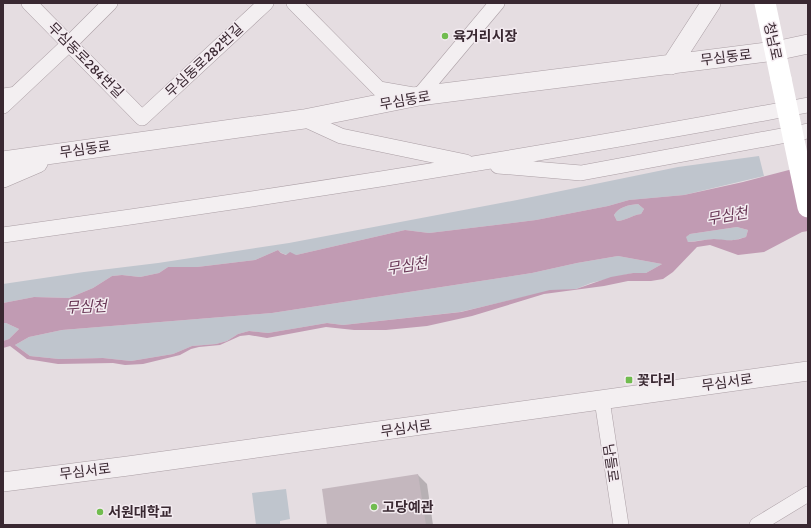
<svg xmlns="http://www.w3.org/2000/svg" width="811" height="528" font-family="Signika,'Noto Sans KR',sans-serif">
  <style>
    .green { fill: #bfc5cd }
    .water { fill: #c19bb3; fill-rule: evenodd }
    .shadow { fill: #0003 }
    .building { fill: #c4b7be }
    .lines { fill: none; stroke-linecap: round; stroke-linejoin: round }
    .service-casing { stroke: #ab9fa5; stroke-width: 8 }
    .minor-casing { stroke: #ab9fa5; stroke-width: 16 }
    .tertiary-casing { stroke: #ab9fa5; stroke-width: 20 }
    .service { stroke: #f3eff1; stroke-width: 7 }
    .minor { stroke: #f3eff1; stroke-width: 15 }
    .tertiary { stroke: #f3eff1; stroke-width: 19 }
    .secondary { stroke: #fff; stroke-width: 21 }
    .secondary-bridge { stroke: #fff; stroke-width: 21 }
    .poi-dot { fill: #71bc4f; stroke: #f3ebf0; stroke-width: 1.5 }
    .labels { text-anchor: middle; stroke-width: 3; stroke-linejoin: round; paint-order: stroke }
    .poi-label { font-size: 14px; font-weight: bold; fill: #392831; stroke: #f3ebf0; text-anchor: start }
    .street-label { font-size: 14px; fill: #392831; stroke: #f3ebf0 }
    .water-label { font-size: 15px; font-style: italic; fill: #683755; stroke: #f3ebf0 }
  </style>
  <rect width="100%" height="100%" fill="#e5dde1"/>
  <path class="green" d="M759,156L764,176L684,195L629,200L608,206L536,220L429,233L405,230L296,255C289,255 284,256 278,250L255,260L197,267H168L159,273L140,277L122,275L112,276L93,288L69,298L34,297L3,303V284L84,272L158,263L289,243L517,200L678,167Z
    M638,204L644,209L641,214C632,215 625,221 617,221L614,215C619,207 628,205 638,204Z
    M737,227L748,230L746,237L735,240L724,241L713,239L688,242L685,237L690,234Z
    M618,256L662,264L646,273H633L591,283L576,289L550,291L460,312L343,325L327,323L268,333L249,331L238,334L227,341L216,344L192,346L173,354L131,361L103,358L59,359L30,356L15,345L29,337L62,330L272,313L532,273L577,263Z
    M3,323H6L19,329L9,339L3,341Z
    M286,489L290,519L280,521V525H256L252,493Z"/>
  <path class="water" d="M808,165V231L802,232L764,252L738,255L710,245L697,247L673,272L663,279L651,281H628L604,286L544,294L472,316L427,326L386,330H354L326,327L267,338L249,335L240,336L220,345L199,347L191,349L180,355L143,364L125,365L113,363L58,364L27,359L10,346L3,348V341L9,339L19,329L6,323H3V303L34,297L69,298L93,288L112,276L122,275L140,277L159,273L168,267H197L255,260L278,250L281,253L286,255L290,252L296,255L405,230L429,233L536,220L608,206L629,200L684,195L743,182ZM638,204L644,209L641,214C632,215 625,221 617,221L614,215C619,207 628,205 638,204ZM737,227L748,230L746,237C731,242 729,240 714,239C706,239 697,242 688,242L686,237L690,234ZM618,256L662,264L646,273H633L611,277L576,289L550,290L461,312L343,325L327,323L268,333L249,331L238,334L227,341L216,344L192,346L173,354L131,361L103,358L59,359L30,356L15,345L29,337L62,330L272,313L532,273L577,263Z"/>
  <path class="shadow" d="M418,475L427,484L433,525H328Z"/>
  <path class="building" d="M418,474L426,525H327L322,489Z"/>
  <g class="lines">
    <g class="service-casing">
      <path id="service" d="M3,92L17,90"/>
    </g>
    <g class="minor-casing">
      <path id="minor" d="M29,3L142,118
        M294,3L379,89L419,96L497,3
        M3,106L69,44L110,3
        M142,118L266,3
        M304,119L341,136L466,162
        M498,166L581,173L808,131
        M3,235C272,198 541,155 808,105
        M602,400L621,525
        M757,525L808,494"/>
    </g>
    <g class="tertiary-casing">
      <path id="tertiary" d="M671,65L711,3
        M3,161L304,119L419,96L775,51L808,44
        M3,178L38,163
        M3,482L128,466L808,371"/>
    </g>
    <use href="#service" class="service"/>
    <use href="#minor" class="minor"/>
    <use href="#tertiary" class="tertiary"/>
    <path class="secondary" d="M765,3L781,79"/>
    <path class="secondary-bridge" d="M781,79L808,207"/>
  </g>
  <g class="poi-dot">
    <circle cx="445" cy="36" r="4"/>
    <rect x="625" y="376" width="8" height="8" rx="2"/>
    <circle cx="374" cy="507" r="4"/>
    <circle cx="100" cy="512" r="4"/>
  </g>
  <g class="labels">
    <g class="poi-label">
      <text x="453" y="41">육거리시장</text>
      <text x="637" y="385">꽃다리</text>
      <text x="382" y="512">고당예관</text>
      <text x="108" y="517">서원대학교</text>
    </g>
    <g class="street-label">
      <text transform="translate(773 41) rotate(78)" y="5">청남로</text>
      <text transform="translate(726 57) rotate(-7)" y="5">무심동로</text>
      <text transform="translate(86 60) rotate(45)" y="5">무심동로284번길</text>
      <text transform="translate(204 60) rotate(-43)" y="5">무심동로282번길</text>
      <text transform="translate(405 100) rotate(-10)" y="5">무심동로</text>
      <text transform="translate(85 149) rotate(-8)" y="5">무심동로</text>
      <text transform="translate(727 382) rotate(-8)" y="5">무심서로</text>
      <text transform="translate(406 428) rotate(-8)" y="5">무심서로</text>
      <text transform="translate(611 463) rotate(82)" y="5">남들로</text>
      <text transform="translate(85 471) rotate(-7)" y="5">무심서로</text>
    </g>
    <g class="water-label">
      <text transform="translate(727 216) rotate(-10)" y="5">무심천</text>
      <text transform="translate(407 266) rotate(-9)" y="5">무심천</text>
      <text transform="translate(86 307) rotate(-3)" y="5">무심천</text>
    </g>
  </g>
  <rect width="811" height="528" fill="none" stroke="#392831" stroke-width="8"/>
</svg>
